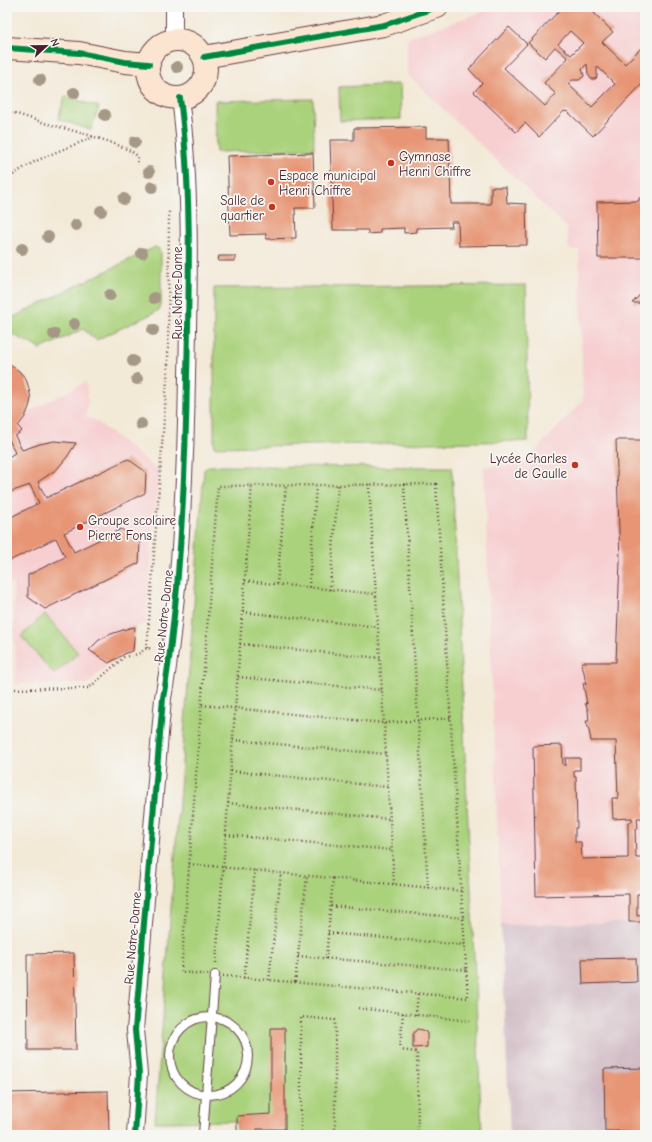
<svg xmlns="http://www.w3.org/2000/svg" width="652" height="1142" font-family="'Comic Neue',sans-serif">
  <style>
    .built { fill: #f7cfd1 }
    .industrial { fill: #d2bdc6 }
    .green { fill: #aad27c; stroke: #7a7854 }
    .building { fill: #e79575; fill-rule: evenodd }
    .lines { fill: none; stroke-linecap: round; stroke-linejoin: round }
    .lane-casing { stroke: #633d45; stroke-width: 10 }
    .street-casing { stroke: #633d45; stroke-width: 18 }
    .secondary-casing { stroke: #633d45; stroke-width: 24 }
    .path { stroke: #633d45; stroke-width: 2.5; stroke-dasharray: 1 3; stroke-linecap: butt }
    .lane { stroke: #fff; stroke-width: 8 }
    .street { stroke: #fff; stroke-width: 16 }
    .secondary { stroke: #fce5d0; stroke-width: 22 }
    .cycleway-casing { stroke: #f6f6f2; stroke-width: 8 }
    .cycleway { stroke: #00873e; stroke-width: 6 }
    .tree { fill: #a69886 }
    .poi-dot { fill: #c8321e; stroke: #f6f6f2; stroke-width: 1.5 }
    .labels { text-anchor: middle; stroke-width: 3.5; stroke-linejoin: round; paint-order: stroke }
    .poi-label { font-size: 13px; fill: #4a1f2b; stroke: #f6f6f2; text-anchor: start }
    .street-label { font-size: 13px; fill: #4a1f2b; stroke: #f6f6f2 }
  </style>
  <rect width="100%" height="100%" fill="#f6f6f2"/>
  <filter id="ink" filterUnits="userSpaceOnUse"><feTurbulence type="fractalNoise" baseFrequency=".025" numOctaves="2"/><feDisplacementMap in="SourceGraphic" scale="8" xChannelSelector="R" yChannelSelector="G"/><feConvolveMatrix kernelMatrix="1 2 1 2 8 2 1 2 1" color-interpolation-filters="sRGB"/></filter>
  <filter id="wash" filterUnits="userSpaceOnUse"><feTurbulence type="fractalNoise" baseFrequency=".012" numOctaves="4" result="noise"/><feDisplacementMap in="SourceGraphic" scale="16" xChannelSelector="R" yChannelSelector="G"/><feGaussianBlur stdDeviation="0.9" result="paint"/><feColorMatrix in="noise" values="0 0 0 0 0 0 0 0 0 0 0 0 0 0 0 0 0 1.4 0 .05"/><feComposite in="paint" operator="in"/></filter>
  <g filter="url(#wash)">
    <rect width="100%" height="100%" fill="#f3e9d7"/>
    <path class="built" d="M497,7H645V922L501,925L484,467L524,463L583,400L579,250H569L567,228L407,74V38Z
      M7,363L19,371L28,384L31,399L28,412L86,382L88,403L86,417L95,420L158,470L146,624L135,627L133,651L126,653L109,663L88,684H16L13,584L7,583Z"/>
    <path class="industrial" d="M645,922V1135H510L501,925Z"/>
    <path class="green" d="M400,84L401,119L340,121L339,87Z
      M65,96L99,107L91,130L58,119Z
      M313,99L314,149L216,152L215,101Z
      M155,247L158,248L161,253V306L158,311L96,340L83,329L41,349L12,334L7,336V320Z
      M526,285L528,441L214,447V288Z
      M209,466L452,467L482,1135H285V1129H257V1133H237L236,1121L155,1122L204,470Z
      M45,614L78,653L54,674L21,636Z"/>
    <g id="blocks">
      <path class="building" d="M563,7H588L613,32L602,42L625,64L645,44V74L641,79L644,82L593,136L567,111L566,112L564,111L539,137L525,123L516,132L474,92L482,83L469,69L509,27L527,44L504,68L545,106L556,94L544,83L568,58L555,47L545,58L528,43ZM570,31L583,43L571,55L558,44ZM587,64L588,74L591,79H595L597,77V66L615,84L592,107L568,84L572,80H579L584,76L582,69Z
        M426,127V138H449L451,204H491V187H506L507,203L526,204L527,245L459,246L458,222H451L452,227L416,228L417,232L404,233V228L380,229V233L368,234V230H333L330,140H354V128Z
        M313,153L315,208H295L296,238L266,239V234L230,235L227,156Z
        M639,198H645V258H598L597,202L639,201Z
        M219,256H235V261H218Z
        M645,290V303H632Z
        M7,363L19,371L26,379L29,389L31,399L29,407L25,417L18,426L22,431L15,436L22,450L40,444L54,441L76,443L67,457L57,469L38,482L46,498L128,459L146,472L145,493L64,533L74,552L121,529L140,541L139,563L45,609L28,597V575L65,557L56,538L7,562V519L39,503L30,485L7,493V458L15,453L9,439H7Z
        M616,440H645V818H637L638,829H635L636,858H645V894H637V916L645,915V922H629V894L536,896L533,746L562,745L563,765H566L565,758H580V770H574V777H576L577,828H575V842H581L582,859L628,858V822H632V818L613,819L612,798H618L616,741H591L589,730L586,721H589L588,710L585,703L586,702L587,704L583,683L584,682L586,685L584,672L581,664L583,662H616L620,561Z
        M135,627L133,651L126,653L109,663L89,650L99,640L111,634L129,628Z
        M74,953L76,1050H28L27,954Z
        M636,958L637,982L583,984L582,959Z
        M271,1028H285V1129H257V1133H237V1116L271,1114Z
        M417,1029L423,1030L427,1033V1047L413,1048V1034Z
        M645,1068V1135H628V1131H605L604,1069Z
        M108,1091L109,1135H7V1093Z"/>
    </g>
  </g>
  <g filter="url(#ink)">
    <use href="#blocks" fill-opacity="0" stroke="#633d45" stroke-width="1"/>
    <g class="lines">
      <g class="lane-casing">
        <path id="lane" d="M170 1056a39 39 0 1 1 78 0a39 39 0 1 1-78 0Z
          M203,1135L215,975"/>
      </g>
      <g class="street-casing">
        <path id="street" d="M174,7V40
          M135,1135L139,1074L135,1030L163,698C170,661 173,624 177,587C183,516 186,446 187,376C189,283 192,189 180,98"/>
      </g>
      <g class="secondary-casing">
        <path id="secondary" d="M148 69a29 29 0 1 1 58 0a29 29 0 1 1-58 0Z
          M7,48L79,53L125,62L149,64
          M204,57L384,25L437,7"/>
      </g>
      <path class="path" d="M7,111C21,115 35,120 48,124C67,129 128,144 138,157L137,163
        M7,180C31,159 64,150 93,137
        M369,484L394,884
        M404,484L428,888
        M436,484L468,998L181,972L218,486Z
        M245,581L376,594
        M277,584L286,485
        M309,587L316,485
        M330,590L338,485
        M7,595V632
        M243,612L378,627
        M240,644L380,658
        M147,648L168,365L169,210
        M238,677L382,690
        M7,689L89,688L124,657L138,654L147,648L153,649
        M202,705L384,723L451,718
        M233,740L386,754
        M231,771L388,787
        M228,803L390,819
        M226,835L392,850
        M189,864L462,891
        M331,906L464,918
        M328,933L465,945
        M298,956L467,970
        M326,959L333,878
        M216,963L252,485
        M244,978L255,870
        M269,980L281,873
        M295,982L307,876
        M358,1008L470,1021
        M403,1013L400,1050L417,1052L418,1135
        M416,1015L418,993
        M301,1135V1017L335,1020V1135"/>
      <use href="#lane" class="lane"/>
      <use href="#street" class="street"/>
      <use href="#secondary" class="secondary"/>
      <g class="cycleway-casing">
        <path id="cycleway" d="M7,48L79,53L125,62L149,64
          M204,57L384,25L437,7
          M135,1135L139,1074L135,1030L163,698C170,661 173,624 177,587C183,516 186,446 187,376C189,283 192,189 180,98"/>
      </g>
      <use href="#cycleway" class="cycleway"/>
    </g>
    <g class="tree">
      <circle cx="177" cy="67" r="6"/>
      <circle cx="40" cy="80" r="6"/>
      <circle cx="74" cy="93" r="6"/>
      <circle cx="105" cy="115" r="6"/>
      <circle cx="135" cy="142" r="6"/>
      <circle cx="149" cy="172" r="6"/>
      <circle cx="152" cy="187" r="6"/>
      <circle cx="124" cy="199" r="6"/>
      <circle cx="101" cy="211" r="6"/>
      <circle cx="76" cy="225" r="6"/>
      <circle cx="48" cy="237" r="6"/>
      <circle cx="22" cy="249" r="6"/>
      <circle cx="142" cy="253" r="6"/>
      <circle cx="110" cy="295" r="6"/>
      <circle cx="154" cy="298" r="6"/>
      <circle cx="74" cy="324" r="6"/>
      <circle cx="153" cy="330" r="6"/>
      <circle cx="54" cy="334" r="6"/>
      <circle cx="133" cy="361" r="6"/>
      <circle cx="137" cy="379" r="6"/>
      <circle cx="141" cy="424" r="6"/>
    </g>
  </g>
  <g class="poi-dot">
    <circle cx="391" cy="163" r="4"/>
    <circle cx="271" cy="182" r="4"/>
    <circle cx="272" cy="207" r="4"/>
    <circle cx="575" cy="465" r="4"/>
    <circle cx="80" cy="527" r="4"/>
  </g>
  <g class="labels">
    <g class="poi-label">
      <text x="399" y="161">Gymnase<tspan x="399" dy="15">Henri Chiffre</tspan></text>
      <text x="279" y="180">Espace municipal<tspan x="279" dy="15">Henri Chiffre</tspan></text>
      <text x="264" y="205" text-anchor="end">Salle de<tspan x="264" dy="15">quartier</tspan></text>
      <text x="567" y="463" text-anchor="end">Lycée Charles<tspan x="567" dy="15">de Gaulle</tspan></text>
      <text x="88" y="525">Groupe scolaire<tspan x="88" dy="15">Pierre Fons</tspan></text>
    </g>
    <g class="street-label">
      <text transform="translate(177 293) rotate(-90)" y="5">Rue Notre-Dame</text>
      <text transform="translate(163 616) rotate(-84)" y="5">Rue Notre-Dame</text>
      <text transform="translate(132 938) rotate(-85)" y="5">Rue Notre-Dame</text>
    </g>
  </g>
  <rect width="652" height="1142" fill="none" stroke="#f6f6f2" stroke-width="24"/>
  <g transform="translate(46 46) rotate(68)" stroke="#f6f6f2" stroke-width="3" paint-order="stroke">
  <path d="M0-3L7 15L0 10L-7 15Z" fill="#4a1f2b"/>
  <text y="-6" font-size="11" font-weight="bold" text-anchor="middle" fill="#4a1f2b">N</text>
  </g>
</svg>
